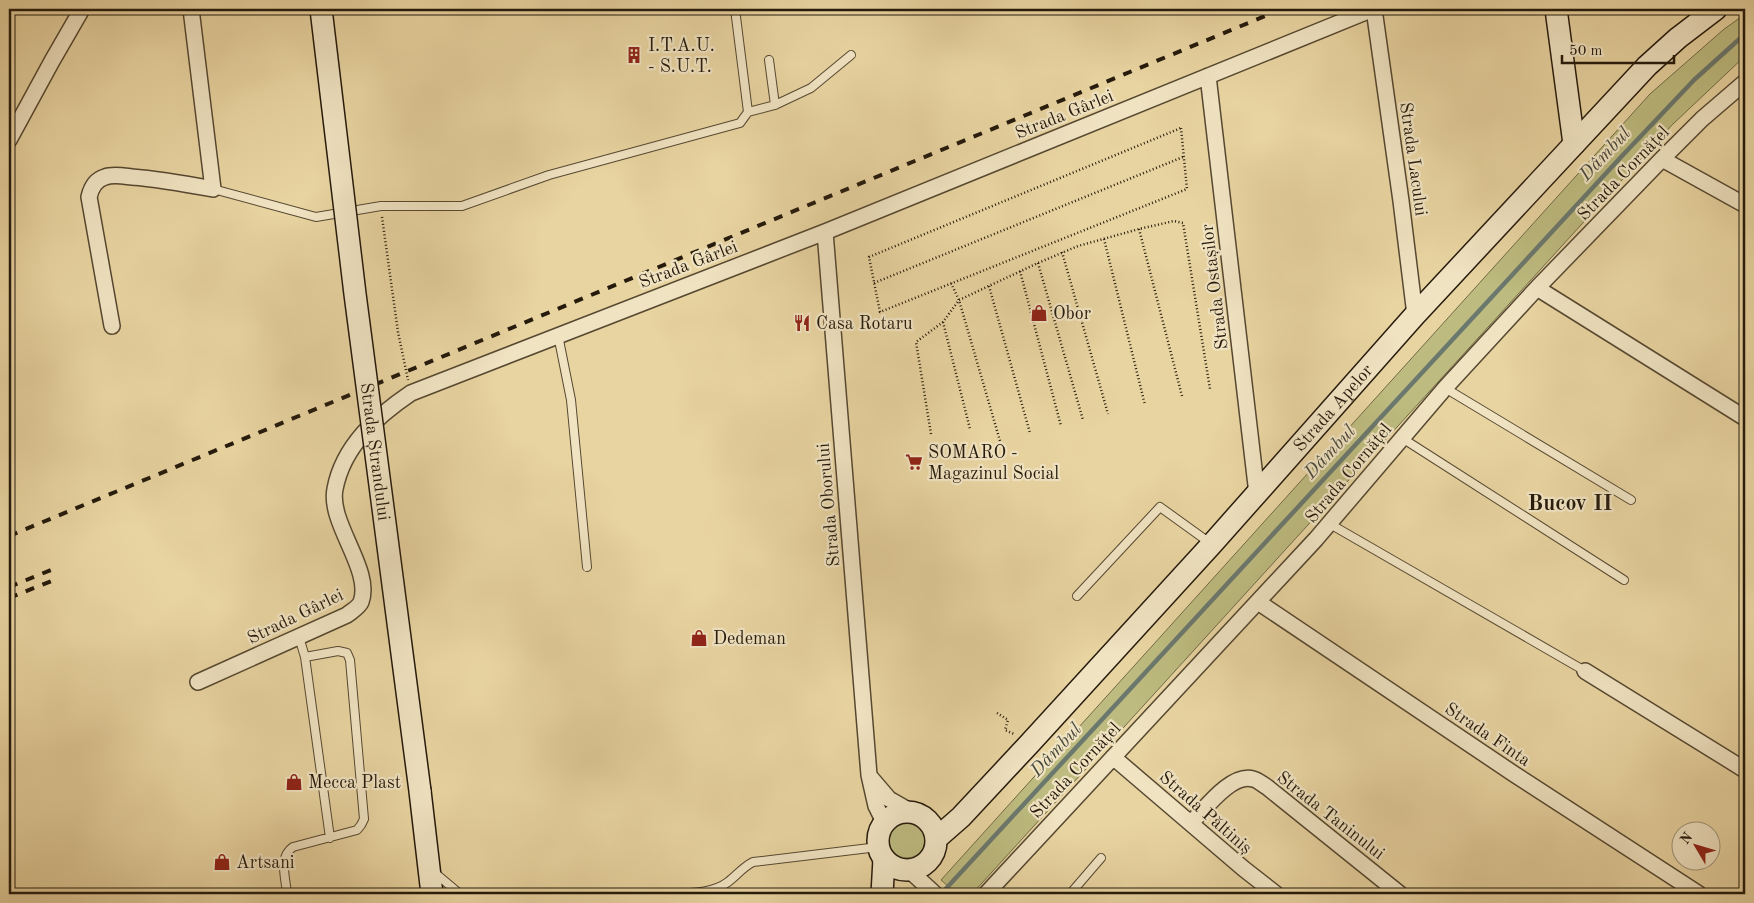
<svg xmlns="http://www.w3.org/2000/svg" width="1754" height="903" font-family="'Old Standard TT',serif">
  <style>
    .green { fill: #bdbb7f; stroke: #716a46 }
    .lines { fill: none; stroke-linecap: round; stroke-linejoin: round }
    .stream { stroke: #6b786e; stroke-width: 4.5 }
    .lane-casing { stroke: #564831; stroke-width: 10 }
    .street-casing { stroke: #564831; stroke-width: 18 }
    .secondary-casing { stroke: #251a0c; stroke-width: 24 }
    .path { stroke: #251a0c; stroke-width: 2.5; stroke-dasharray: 1 2.5; stroke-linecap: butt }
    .lane { stroke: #f0e3c2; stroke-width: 8 }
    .street { stroke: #f0e3c2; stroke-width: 15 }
    .secondary { stroke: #f0e3c2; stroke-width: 21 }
    .rail { stroke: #251a0c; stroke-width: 4; stroke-dasharray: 9 9; stroke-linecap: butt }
    .secondary-bridge-casing { stroke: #251a0c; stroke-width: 24; stroke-linecap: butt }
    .secondary-bridge { stroke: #f0e3c2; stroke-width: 21 }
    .labels { text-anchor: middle; stroke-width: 4.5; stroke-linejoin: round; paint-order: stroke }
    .poi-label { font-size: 18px; fill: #251a0c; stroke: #f0e3c2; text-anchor: start }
    .street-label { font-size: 18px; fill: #251a0c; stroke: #f0e3c2 }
    .water-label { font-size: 19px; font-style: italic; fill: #48493d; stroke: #f0e3c2 }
    .district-label { font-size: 22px; font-weight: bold; fill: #251a0c; stroke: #f0e3c2 }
  </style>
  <rect width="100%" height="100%" fill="#e8d4a1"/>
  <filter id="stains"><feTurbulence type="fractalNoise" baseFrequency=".004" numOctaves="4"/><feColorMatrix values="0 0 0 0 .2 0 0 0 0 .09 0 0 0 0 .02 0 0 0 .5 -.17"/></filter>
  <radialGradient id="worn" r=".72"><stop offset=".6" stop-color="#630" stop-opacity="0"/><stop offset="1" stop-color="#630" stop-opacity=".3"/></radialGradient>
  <path class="green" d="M1745,14V56L1672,125L972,894H957L941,880L1650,94L1723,30Z
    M889 840a18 18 0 1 1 36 0a18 18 0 1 1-36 0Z"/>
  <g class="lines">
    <path class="stream" d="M941,894L1621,157L1694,80L1745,34"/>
    <g class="lane-casing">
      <path id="lane" d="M769,60L775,105
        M748,112L775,105L811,88L851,55
        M213,189L316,217L381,206H462L549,175L740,123L748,112L735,9
        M558,335L571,400L587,567
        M1445,388L1631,500
        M1402,438L1624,580
        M1330,524L1585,671
        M1077,596L1160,507L1210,543
        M299,637L305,657L330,838
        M435,873L460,894
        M287,894C286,879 278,857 293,847L357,830L361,825L364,819L350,660L347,653L338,651L305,657
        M670,894C689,893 712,894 728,882C737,875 743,867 753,862L878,847
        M1070,894L1101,858"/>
    </g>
    <g class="street-casing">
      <path id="street" d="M1374,9L1401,201L1415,315
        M1208,76L1257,494
        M9,140L52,61L82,9
        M1662,159L1745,205
        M825,232L869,775L876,806L884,822
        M1537,288L1745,418
        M112,326L89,197C91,188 95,180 105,177C113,174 123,176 132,177C159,179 186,184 213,189L191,9
        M1258,602L1514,774L1699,894
        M1585,671L1745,770
        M198,682L347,615C352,611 359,607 361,602C373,570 328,523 335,489C343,446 377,416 411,393L825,232L1373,9
        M1113,757L1244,869L1276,894
        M871,778L889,799L910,811
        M1191,823C1205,809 1231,773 1253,779C1258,780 1263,785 1267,787L1400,894
        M909,870L935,894
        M986,894L1316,539L1445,388L1537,288L1662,159L1702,119L1745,82"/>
    </g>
    <g class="secondary-casing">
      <g id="secondary">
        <path d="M1556,9L1574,144"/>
        <path d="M420,791L432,894"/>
        <circle cx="907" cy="841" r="29"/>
        <path id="s1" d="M937,838L961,817L1031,742L1212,544L1415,315L1647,66L1678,38L1716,9"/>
        <path d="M882,894L884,859"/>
      </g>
    </g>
    <path class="path" d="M1181,128L1187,189L880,312L869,257Z
      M382,217L398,332L408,380
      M1139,229L1182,396
      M1104,239L1145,405
      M1062,252L1108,414
      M1038,263L1083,420
      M1020,271L1061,426
      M874,283L1183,157
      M951,283L959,300L1000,441
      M989,286L1030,433
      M943,322L970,429
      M931,434L916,342L943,322L959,300L1038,263L1078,246L1139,229L1174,221L1183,223L1210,389
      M997,713L1008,720L1005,730L1014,734"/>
    <use href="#lane" class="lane"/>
    <use href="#street" class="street"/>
    <use href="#secondary" class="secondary"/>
    <path class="rail" d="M9,536L1282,9
      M9,587L56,568
      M9,598L59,578"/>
    <g class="secondary-bridge-casing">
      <g id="secondary-bridge">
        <path id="s2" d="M321,9L355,294L420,791"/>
      </g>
    </g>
    <use href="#secondary-bridge" class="secondary-bridge"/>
  </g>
  <defs>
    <g id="building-bare" transform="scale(1.35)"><path d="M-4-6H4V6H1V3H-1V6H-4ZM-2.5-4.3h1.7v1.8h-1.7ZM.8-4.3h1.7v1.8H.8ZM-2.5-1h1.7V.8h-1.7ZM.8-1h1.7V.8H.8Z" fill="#8f2418" stroke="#f0e3c2" stroke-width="2.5" paint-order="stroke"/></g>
    <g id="shop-bare" transform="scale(1.35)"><path d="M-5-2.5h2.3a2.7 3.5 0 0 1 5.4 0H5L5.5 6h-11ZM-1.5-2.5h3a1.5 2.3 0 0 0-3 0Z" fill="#8f2418" stroke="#f0e3c2" stroke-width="2.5" paint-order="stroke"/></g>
    <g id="restaurant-bare" transform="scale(1.35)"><path d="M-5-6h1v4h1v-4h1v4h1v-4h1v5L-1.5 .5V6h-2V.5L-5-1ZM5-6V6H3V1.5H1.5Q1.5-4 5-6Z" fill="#8f2418" stroke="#f0e3c2" stroke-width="2.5" paint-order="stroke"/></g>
    <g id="supermarket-bare" transform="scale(1.35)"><path d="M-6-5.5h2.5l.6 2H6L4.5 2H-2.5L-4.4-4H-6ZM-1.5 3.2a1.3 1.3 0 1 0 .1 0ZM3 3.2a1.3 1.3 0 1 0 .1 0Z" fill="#8f2418" stroke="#f0e3c2" stroke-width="2.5" paint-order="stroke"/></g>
  </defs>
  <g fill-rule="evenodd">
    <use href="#building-bare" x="634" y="55"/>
    <use href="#shop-bare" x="1039" y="313"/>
    <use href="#restaurant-bare" x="802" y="323"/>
    <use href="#supermarket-bare" x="914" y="462"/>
    <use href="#shop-bare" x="699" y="638"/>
    <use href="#shop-bare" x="294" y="782"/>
    <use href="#shop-bare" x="222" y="862"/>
  </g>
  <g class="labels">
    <g class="poi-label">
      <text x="648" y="51">I.T.A.U.<tspan x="648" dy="21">- S.U.T.</tspan></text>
      <text x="1053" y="319">Obor</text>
      <text x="816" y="329">Casa Rotaru</text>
      <text x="928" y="458">SOMARO -<tspan x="928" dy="21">Magazinul Social</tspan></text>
      <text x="713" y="644">Dedeman</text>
      <text x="308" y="788">Mecca Plast</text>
      <text x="236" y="868">Artsani</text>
    </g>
    <g class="street-label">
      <text transform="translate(1064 114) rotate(-22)" y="6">Strada Gârlei</text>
      <text transform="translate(1414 159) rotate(82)" y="6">Strada Lacului</text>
      <text transform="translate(1623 173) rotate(-46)" y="6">Strada Cornățel</text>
      <text transform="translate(688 264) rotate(-21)" y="6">Strada Gârlei</text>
      <text transform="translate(1214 287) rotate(-97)" y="6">Strada Ostașilor</text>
      <text dy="6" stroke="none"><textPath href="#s1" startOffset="585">Strada Apelor</textPath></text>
      <text dy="6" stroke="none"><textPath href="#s2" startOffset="446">Strada Ștrandului</textPath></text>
      <text transform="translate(1348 473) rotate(-50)" y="6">Strada Cornățel</text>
      <text transform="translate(828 505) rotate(-95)" y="6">Strada Oborului</text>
      <text transform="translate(295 616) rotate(-26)" y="6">Strada Gârlei</text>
      <text transform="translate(1488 734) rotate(34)" y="6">Strada Finta</text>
      <text transform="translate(1075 770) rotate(-47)" y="6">Strada Cornățel</text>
      <text transform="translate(1206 812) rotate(41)" y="6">Strada Păltiniș</text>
      <text transform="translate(1331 815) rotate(38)" y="6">Strada Taninului</text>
    </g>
    <g class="water-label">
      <text transform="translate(1604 153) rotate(-47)" y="7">Dâmbul</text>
      <text transform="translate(1329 451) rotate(-47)" y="7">Dâmbul</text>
      <text transform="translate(1055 749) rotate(-47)" y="7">Dâmbul</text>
    </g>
    <g class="district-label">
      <text x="1570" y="510">Bucov II</text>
    </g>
  </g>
  <rect width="1754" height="903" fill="none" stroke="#e8d4a1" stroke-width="30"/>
  <rect x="10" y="10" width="1734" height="883" fill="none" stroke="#251a0c" stroke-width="2.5"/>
  <rect x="15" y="15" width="1724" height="873" fill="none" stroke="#251a0c"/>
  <g transform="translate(1696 846) rotate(308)"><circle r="24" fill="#f0e3c2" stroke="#9f9379"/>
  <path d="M0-4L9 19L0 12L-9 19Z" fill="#8f2418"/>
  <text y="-8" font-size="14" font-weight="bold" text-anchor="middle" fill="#251a0c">N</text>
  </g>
  <path d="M1562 55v8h112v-8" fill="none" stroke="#251a0c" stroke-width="2.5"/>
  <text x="1569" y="55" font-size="15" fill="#251a0c" stroke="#f0e3c2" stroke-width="4" paint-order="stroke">50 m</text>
  <rect width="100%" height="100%" filter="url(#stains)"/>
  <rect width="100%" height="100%" fill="url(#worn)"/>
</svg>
